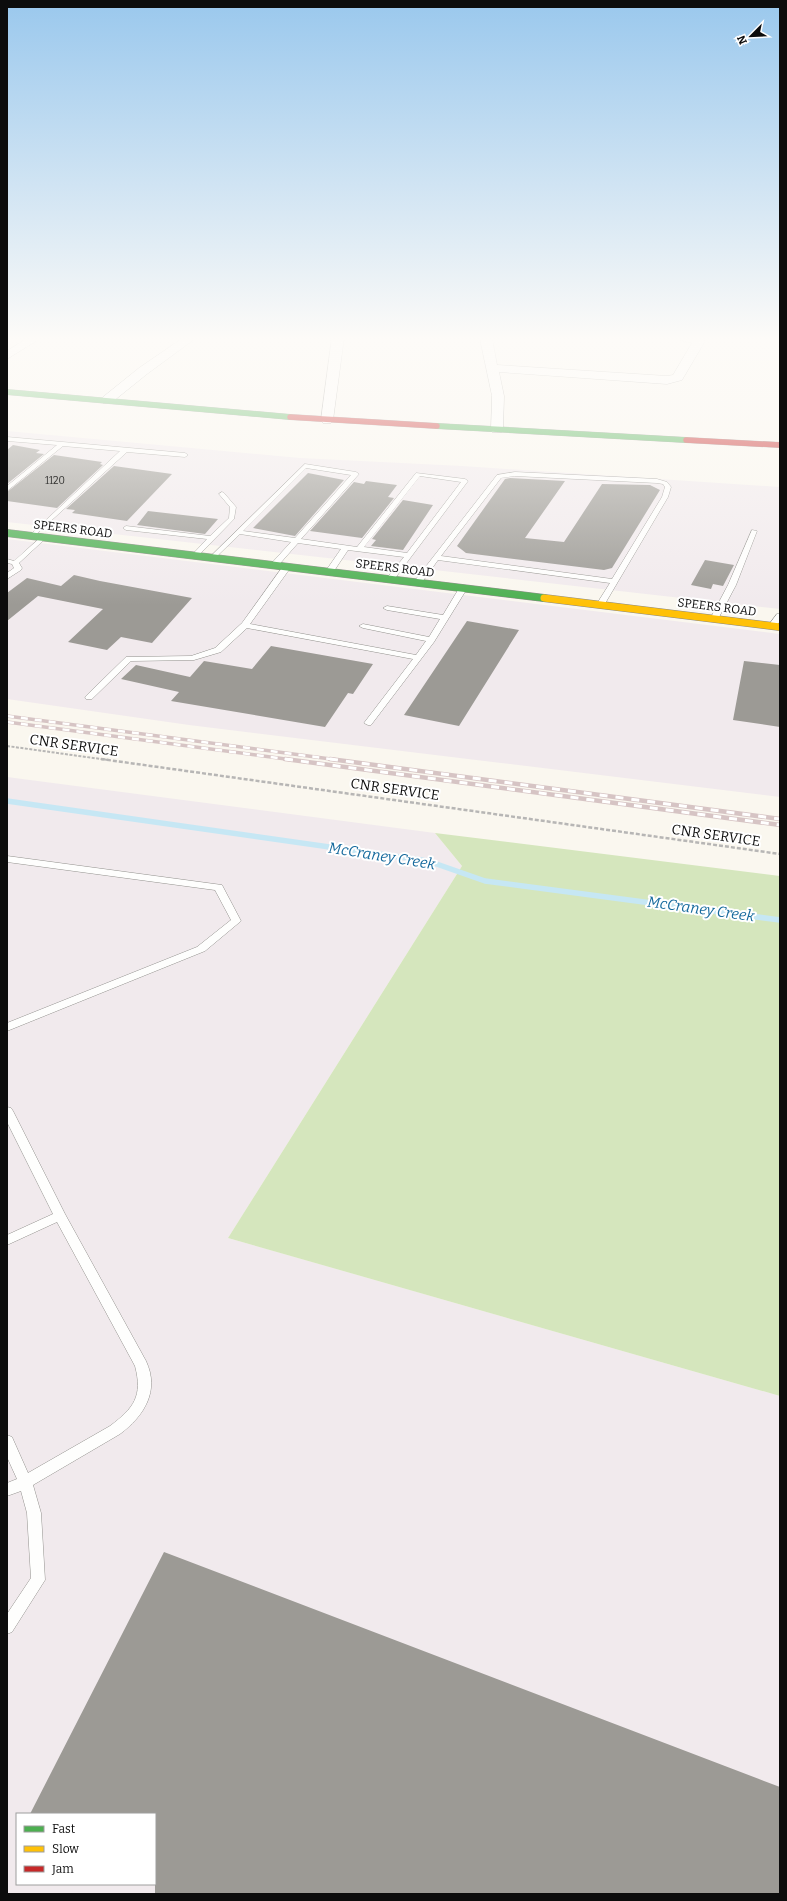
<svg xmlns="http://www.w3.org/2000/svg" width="787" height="1901" font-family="Bitter,serif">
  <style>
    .industrial { fill: #f1eaed; fill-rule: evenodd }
    .forest { fill: #d5e6bd }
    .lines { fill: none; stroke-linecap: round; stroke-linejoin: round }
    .stream { stroke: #c6e7f4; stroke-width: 5.5 }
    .building { fill: #9c9a95 }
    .lane-casing { stroke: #93928e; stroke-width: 1 }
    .street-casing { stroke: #93928e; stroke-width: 1 }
    .fast-far1-casing { stroke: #8a8885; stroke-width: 6 }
    .fast-casing { stroke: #8a8885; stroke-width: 8 }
    .slow-casing { stroke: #8a8885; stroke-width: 8 }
    .jam-casing { stroke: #8a8885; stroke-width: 6 }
    .path-far1 { stroke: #b7b6b5; stroke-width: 2; stroke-dasharray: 3 1.5; stroke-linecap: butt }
    .path { stroke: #b7b6b5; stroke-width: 2.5; stroke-dasharray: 4 2; stroke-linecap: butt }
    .lane { fill: #fefefd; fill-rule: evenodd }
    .street { fill: #fefefd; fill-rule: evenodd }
    .fast-far1 { stroke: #4caf50; stroke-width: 5.5 }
    .fast { stroke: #4caf50; stroke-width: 7 }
    .slow { stroke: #ffc107; stroke-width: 7 }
    .jam { stroke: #c62828; stroke-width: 5.5 }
    .rail-far1-casing { stroke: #d6c4c4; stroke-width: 3.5 }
    .rail-casing { stroke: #d6c4c4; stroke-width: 4.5 }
    .rail-far1 { stroke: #fff; stroke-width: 2.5; stroke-dasharray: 7; stroke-linecap: butt }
    .rail { stroke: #fff; stroke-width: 3; stroke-dasharray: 8; stroke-linecap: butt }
    .labels { text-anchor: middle; stroke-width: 4; stroke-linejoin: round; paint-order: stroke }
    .far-number-label { font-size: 10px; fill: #30302e }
    .far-street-label { font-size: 12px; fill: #0c0c0c; stroke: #fff }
    .street-label { font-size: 14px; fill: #0c0c0c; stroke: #fff }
    .water-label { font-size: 15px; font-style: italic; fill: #166a9d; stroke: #fff }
  </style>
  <rect width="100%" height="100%" fill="#faf7ef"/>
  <path class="industrial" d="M7,431L300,458L462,466L780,487V609L7,522Z
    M7,539L780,634V797L189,725L7,699Z
    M7,777L435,833L462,866L228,1238L780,1396V1894H7ZM17,1814H155V1884H17Z"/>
  <path class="forest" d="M435,833L780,876V1396L228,1238L462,866Z"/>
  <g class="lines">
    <path class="stream" d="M7,801L428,861L485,881L780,920"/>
  </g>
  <path class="building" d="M13,445L40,450L36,453L44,454L7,484V450Z
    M54,455L102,462L100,464L103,465L57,508L7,501V492Z
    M114,466L172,474L127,521L72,513L75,510L66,509Z
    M308,473L344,480L295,536L253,528Z
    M510,478L565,481L525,538L564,542L602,484L650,485L660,490L612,568L604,570L466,553L457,546L505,479Z
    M366,481L397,485L388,497L394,498L362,538L310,531L354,482L364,484Z
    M403,500L433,505L403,550L371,546L376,540L372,539Z
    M148,511L218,519L205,534L137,525Z
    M705,560L734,565L723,586L713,584L711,589L691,585Z
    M74,575L100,581L192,598L152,643L121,637L107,650L68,642L103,609L38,596L7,621V593L27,578L61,586Z
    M467,621L519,630L459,726L404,715Z
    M271,646L373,664L353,694L348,693L325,727L171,701L179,692L121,679L136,665L190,677L204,661L252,669Z
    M744,661L780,665V727L733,720Z
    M164,1552L780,1787V1894H155V1814H30Z"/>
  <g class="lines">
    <g class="lane-casing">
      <path id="lane" d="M7,437L185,453L188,455L185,457L127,452L32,538L30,537V535L120,451L63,446L7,491V486L57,445L7,441Z
        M305,464L356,472L359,474L301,539L357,547L416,473L465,479L468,481L393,581L386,579L404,557L348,550L332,574H329L325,572L341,549L298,543L277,567H274L270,565L291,542L240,534L214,559H210V557ZM306,468L351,475L295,538L243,531ZM420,476L461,482L407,553L364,547Z
        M515,472L657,479L667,482L671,487L668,497L603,607H597L596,605L610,583L438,560L420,585L413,583L497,475ZM515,476L657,483L663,484L665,487L662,497L612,579L441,556L501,478Z
        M222,492L224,493L236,507L234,519L197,557L191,556L207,539L126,530L123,528L126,526L210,536L229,518L230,507L219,494Z
        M752,530L757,531L736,585L718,619L717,621H711L710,619L728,585Z
        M41,537L46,538L19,563L22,568L21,570L7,579V573L14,568L12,564L7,563V559L14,561Z
        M284,565L291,567L250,624L416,655L426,641L363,628L359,626L363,624L429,637L440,619L387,610L383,608L387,606L443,615L461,585L468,587L434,642L371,725H368L364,723L413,659L247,628L221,652L194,660L131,661L92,699H86L85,697L126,657L191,656L215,648L242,623Z
        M777,614H780V621L775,628H769L768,626Z
        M7,856L222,885L241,921L205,951L7,1031V1023L197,947L231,920L215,890L7,862Z
        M7,1107L11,1108L13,1111L65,1214L146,1361C160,1391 144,1416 120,1434L33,1485L41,1513L45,1580L12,1632L7,1634V1614L31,1578L27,1513L21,1491L7,1496V1483L17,1479L7,1457V1435L12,1437L28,1473L110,1426C134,1408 143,1396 135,1366L57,1222L7,1245V1235L53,1214L7,1122Z"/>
    </g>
    <g class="street-casing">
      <path id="street" d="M28,338H41L7,359V351Z
        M183,338H196L147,374L111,403H103L101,400L103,397L139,368Z
        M332,338H344L333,420L331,423H323L321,420Z
        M480,338H492L497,365L667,376L673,375L692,343L680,340L679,338H702L705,341L682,380L667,384L499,372L504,396L503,429L502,432H492L491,429L492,396Z"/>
    </g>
    <g class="fast-far1-casing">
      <path id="fast-far1" d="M7,392L290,417
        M437,426L686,440"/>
    </g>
    <g class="fast-casing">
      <path id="fast" d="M7,533L544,598"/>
    </g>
    <g class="slow-casing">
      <path id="slow" d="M544,598L780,627"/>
    </g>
    <g class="jam-casing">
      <path id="jam" d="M290,417L437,426
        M686,440L780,445"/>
    </g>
    <path class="path-far1" d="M7,746L108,760"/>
    <path class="path" d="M101,759L780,854"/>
    <use href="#lane" class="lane"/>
    <use href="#street" class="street"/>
    <use href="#fast-far1" class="fast-far1"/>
    <use href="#fast" class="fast"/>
    <use href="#slow" class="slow"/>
    <use href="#jam" class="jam"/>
    <g class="rail-far1-casing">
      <path id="rail-far1" d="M7,716L338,760
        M7,722L293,760"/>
    </g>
    <g class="rail-casing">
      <path id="rail" d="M285,759L780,825
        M330,759L780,819"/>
    </g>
    <use href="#rail-far1" class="rail-far1"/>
    <use href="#rail" class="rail"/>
  </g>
  <linearGradient id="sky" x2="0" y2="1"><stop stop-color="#9ac8ed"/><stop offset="0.56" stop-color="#fdfbf8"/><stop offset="1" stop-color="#fdfbf8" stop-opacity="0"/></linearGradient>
  <rect width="787" height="605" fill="url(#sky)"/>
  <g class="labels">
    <g class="far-number-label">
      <text x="55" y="484">1120</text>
    </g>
    <g class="far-street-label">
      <text transform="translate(73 529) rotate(7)" y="4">SPEERS ROAD</text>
      <text transform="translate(395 568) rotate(7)" y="4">SPEERS ROAD</text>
      <text transform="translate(717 607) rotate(7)" y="4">SPEERS ROAD</text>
    </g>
    <g class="street-label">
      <text transform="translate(74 745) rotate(8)" y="5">CNR SERVICE</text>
      <text transform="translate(395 789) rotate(8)" y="5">CNR SERVICE</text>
      <text transform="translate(716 835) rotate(8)" y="5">CNR SERVICE</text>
    </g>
    <g class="water-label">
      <text transform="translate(382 856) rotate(9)" y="5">McCraney Creek</text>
      <text transform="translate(701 909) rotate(8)" y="5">McCraney Creek</text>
    </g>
  </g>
  <rect width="787" height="1901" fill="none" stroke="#0c0c0c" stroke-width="16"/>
  <rect x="16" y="1813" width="140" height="72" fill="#ffffff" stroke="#9e9e9e"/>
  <rect x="24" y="1826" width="20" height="6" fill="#4caf50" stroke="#9e9e9e"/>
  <text x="52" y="1833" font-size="12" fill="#0c0c0c">Fast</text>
  <rect x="24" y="1846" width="20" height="6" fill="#ffc107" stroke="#9e9e9e"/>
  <text x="52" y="1853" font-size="12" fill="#0c0c0c">Slow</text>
  <rect x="24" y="1866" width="20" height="6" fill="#c62828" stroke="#9e9e9e"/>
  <text x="52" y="1873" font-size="12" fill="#0c0c0c">Jam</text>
  <g transform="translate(751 36) rotate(246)" stroke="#ffffff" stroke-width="3" paint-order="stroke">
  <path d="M0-3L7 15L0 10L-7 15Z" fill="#0c0c0c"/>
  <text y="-6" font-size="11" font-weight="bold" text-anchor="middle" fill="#0c0c0c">N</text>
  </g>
</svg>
